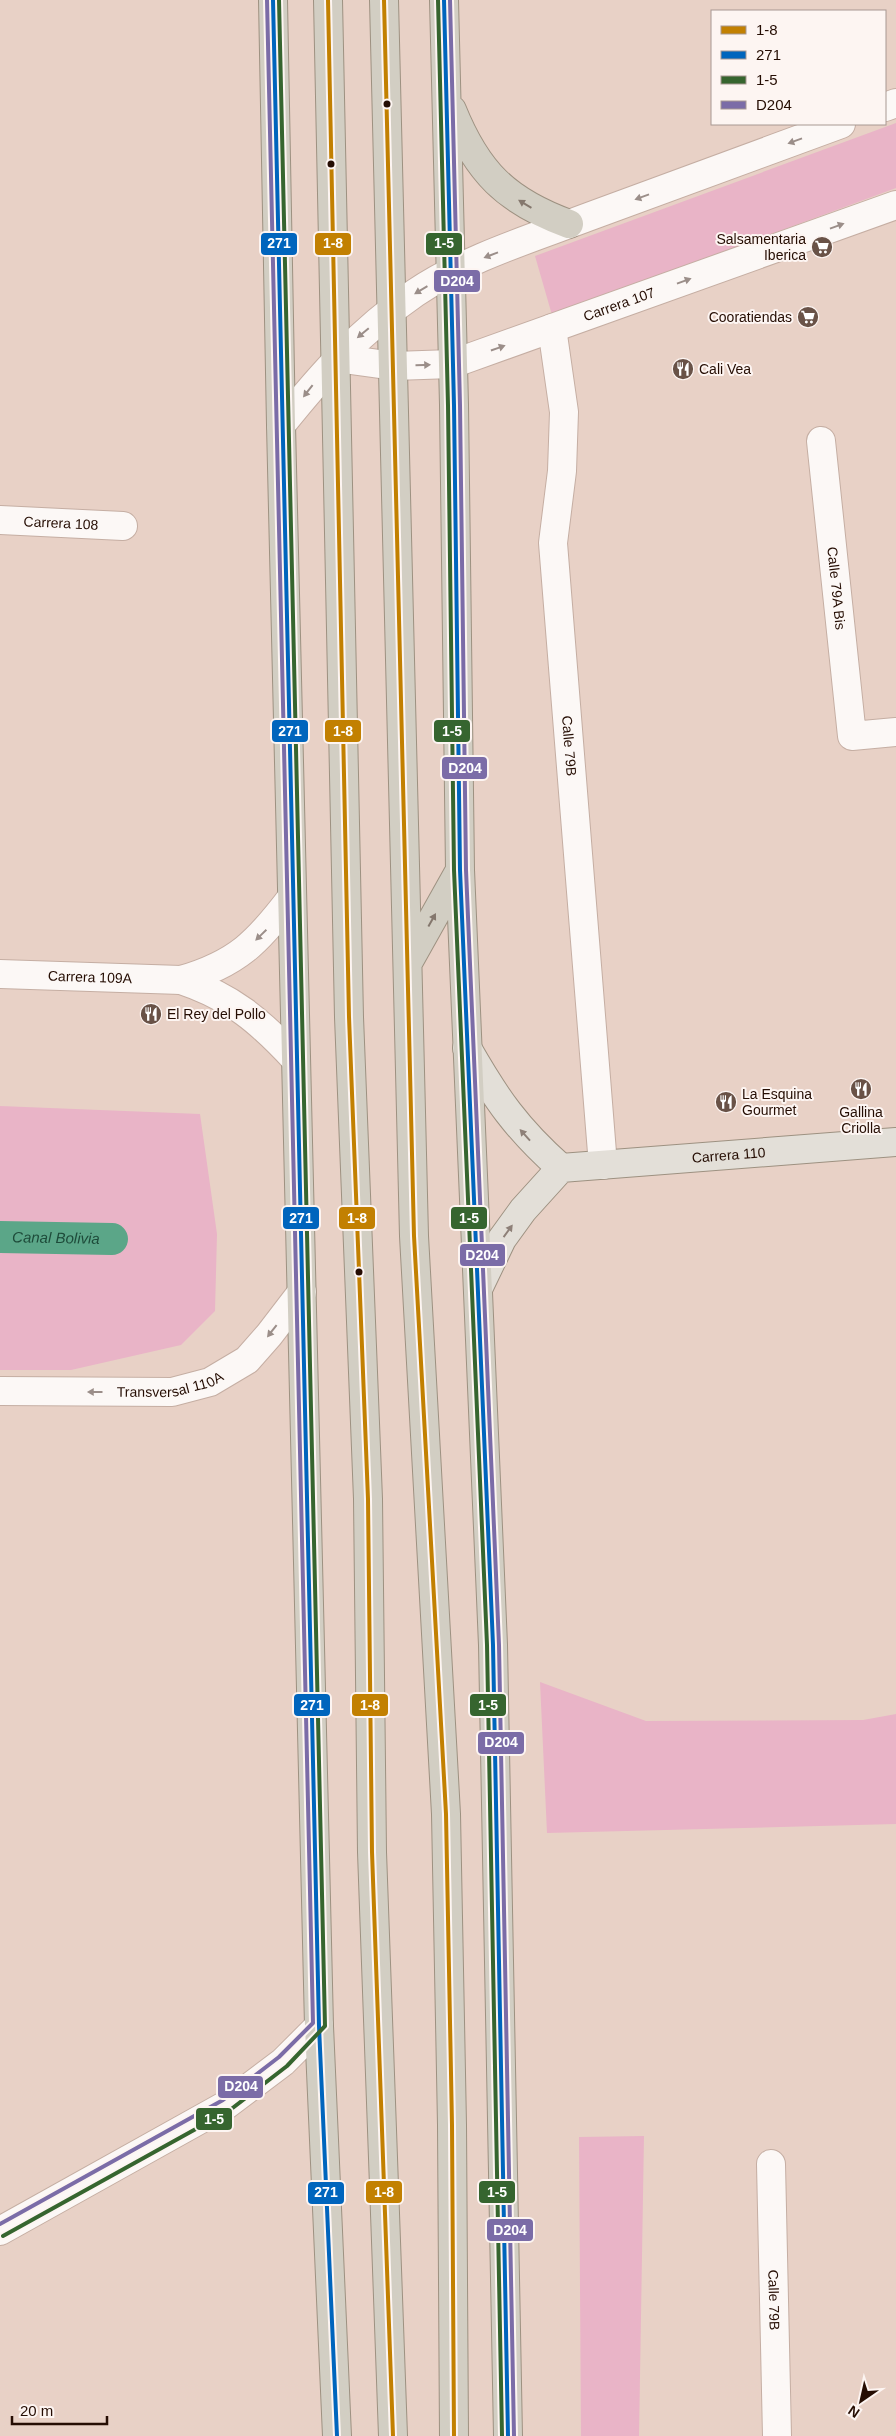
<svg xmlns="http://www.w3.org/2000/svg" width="896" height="2436" font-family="Helvetica,sans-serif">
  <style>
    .green { fill: #e9b4c7 }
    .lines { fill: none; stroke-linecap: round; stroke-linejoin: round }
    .canal { stroke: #5ba688; stroke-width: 32 }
    .minor-casing { stroke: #c5aea3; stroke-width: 30 }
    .major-casing { stroke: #9d9181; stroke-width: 30 }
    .highway-casing { stroke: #9d9181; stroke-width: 30 }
    .minor { stroke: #fcf8f6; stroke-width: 28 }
    .major { stroke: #e3dfd8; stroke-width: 28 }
    .highway { stroke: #d2cec3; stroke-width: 28 }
    .bus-1-casing { stroke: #fdf5f2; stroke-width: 8 }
    .bus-2-casing { stroke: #fdf5f2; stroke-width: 8 }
    .bus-3-casing { stroke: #fdf5f2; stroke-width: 8 }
    .bus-4-casing { stroke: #fdf5f2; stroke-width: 8 }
    .bus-1 { stroke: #c28001; stroke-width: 4 }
    .bus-2 { stroke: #0065bd; stroke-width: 4 }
    .bus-3 { stroke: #36652f; stroke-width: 4 }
    .bus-4 { stroke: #7b6ca7; stroke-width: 4 }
    .oneway { fill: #9b8e89 }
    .oneway2 { fill: #84776d }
    .oneway3 { fill: #8e8078 }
    .bus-dot { fill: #250d03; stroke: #fdf5f2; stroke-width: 2 }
    .labels { text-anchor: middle; stroke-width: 4; stroke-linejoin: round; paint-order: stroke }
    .poi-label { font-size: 14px; fill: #250d03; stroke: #fdf5f2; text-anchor: start }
    .street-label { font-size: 14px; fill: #250d03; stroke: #fdf5f2 }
    .water-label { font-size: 15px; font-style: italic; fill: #1e4b3a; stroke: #fdf5f2 }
    .line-badge { stroke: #fdf5f2; stroke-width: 2 }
    .badge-label { font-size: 14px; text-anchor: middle; font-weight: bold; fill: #fff }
  </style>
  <rect width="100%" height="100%" fill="#e8d1c6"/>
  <path class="green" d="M896,123V188L552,315L535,256Z
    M0,1106L200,1114L217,1234L215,1311L181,1345L71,1370H0Z
    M540,1682L646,1721L863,1720L896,1714V1824L547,1833Z
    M644,2136L639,2436H581L579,2137Z"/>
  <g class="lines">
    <path class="canal" id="s1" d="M0,1237L112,1239"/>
    <g class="minor-casing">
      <g id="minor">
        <path d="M885,107L896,103"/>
        <path id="s2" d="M552,328L564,412L562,471L553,543L603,1165"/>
        <path id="s3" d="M336,358L394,366L452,364L896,205"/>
        <path d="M281,425C322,374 360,331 415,293C467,258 530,239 588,217C672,186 756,155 841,124"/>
        <path id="s4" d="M821,441L852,736L896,732"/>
        <path id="s5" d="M0,520L123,526"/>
        <path id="s6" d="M0,974L181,980C232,997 260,1021 296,1060"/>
        <path d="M181,980C237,964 258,942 292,897"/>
        <path id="s7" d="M0,1391L172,1392L210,1382L247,1360L269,1335L302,1292"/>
        <path id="s8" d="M771,2164L777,2436"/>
        <path d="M0,2231L226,2105L283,2062L319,2026"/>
      </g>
    </g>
    <g class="major-casing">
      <g id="major">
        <path d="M467,1048C496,1099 517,1129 561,1168"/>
        <path id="s9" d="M478,1289L502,1239L523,1210L561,1168L896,1142"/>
      </g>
    </g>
    <g class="highway-casing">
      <path id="highway" d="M273,0L281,425L319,2026L337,2436
        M328,0L349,1017L368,1499L372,1852L393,2436
        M384,0L414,1236L446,1814L452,2125L454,2436
        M444,0L454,405L460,870L493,1645L508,2436
        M452,110C477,172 506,201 569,224
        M409,961L460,870"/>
    </g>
    <use href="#minor" class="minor"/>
    <use href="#major" class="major"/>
    <use href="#highway" class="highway"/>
    <g class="bus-1-casing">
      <path id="bus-1" d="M328,0L349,1017L368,1499L372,1852L393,2436
        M384,0L414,1236L446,1814L452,2125L454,2436"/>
    </g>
    <g class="bus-2-casing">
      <path id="bus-2" d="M273,0L319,2026L337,2436
        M444,0L454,405L460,870L493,1645L508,2436"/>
    </g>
    <g class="bus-3-casing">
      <path id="bus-3" d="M438,0L448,405L454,870L487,1645L502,2436
        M3,2236L230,2110L287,2066L325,2026L279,0"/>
    </g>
    <g class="bus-4-casing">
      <path id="bus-4" d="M450,0L460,405L466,870L499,1645L514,2436
        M0,2224L223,2100L279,2057L313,2023L267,0"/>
    </g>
    <use href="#bus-1" class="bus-1"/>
    <use href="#bus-2" class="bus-2"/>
    <use href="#bus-3" class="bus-3"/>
    <use href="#bus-4" class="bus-4"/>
  </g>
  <defs><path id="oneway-solid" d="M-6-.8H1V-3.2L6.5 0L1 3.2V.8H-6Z" transform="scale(1.25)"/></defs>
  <g class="oneway">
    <use href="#oneway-solid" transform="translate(795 141) rotate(160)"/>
    <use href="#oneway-solid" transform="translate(642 197) rotate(160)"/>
    <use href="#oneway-solid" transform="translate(837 226) rotate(-20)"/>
    <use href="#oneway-solid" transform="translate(491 255) rotate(159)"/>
    <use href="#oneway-solid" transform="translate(684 281) rotate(-20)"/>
    <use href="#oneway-solid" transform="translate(421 290) rotate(149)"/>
    <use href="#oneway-solid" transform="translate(363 333) rotate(140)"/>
    <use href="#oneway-solid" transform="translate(498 348) rotate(-19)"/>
    <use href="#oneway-solid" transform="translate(423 365) rotate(-2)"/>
    <use href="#oneway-solid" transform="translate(308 391) rotate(128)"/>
    <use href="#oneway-solid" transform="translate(261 935) rotate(136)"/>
    <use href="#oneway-solid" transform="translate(272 1331) rotate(128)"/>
    <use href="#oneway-solid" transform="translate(95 1392) rotate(-180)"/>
  </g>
  <g class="oneway2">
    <use href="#oneway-solid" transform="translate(525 204) rotate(-149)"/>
    <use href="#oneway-solid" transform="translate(432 920) rotate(-61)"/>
  </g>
  <g class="oneway3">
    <use href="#oneway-solid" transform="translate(525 1135) rotate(-132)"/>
    <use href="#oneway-solid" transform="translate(508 1231) rotate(-54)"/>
  </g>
  <defs>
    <g id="supermarket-disc" transform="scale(1.125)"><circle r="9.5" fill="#695247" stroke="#fdf5f2"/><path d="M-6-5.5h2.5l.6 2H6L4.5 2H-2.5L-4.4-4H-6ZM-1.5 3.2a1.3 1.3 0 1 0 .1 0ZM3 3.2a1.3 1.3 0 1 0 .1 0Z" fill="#fff"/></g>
    <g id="restaurant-disc" transform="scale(1.125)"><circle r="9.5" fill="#695247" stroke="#fdf5f2"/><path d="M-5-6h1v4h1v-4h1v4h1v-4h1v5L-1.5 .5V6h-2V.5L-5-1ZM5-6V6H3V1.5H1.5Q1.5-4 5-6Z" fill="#fff"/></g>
  </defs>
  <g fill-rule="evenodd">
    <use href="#supermarket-disc" x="822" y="247"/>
    <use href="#supermarket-disc" x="808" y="317"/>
    <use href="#restaurant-disc" x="683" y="369"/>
    <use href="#restaurant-disc" x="151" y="1014"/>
    <use href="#restaurant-disc" x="861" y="1089"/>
    <use href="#restaurant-disc" x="726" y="1102"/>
  </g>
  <g class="bus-dot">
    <circle cx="387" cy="104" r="4.5"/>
    <circle cx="331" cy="164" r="4.5"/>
    <circle cx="359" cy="1272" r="4.5"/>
  </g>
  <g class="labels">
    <g class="poi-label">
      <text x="806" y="244" text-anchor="end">Salsamentaria<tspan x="806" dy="16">Iberica</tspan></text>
      <text x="792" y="322" text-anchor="end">Cooratiendas</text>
      <text x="699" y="374">Cali Vea</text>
      <text x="167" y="1019">El Rey del Pollo</text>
      <text x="742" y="1099">La Esquina<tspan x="742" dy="16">Gourmet</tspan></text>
      <text x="861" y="1117" text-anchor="middle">Gallina<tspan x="861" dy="16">Criolla</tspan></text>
    </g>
    <g class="street-label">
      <text dy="5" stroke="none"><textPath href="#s3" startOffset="294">Carrera 107</textPath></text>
      <text dy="5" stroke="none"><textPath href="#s5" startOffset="61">Carrera 108</textPath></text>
      <text dy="5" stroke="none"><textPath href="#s4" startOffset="148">Calle 79A Bis</textPath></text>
      <text dy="5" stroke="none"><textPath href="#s2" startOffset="420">Calle 79B</textPath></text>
      <text dy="5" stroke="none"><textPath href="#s6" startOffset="90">Carrera 109A</textPath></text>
      <text dy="5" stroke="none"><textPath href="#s9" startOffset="316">Carrera 110</textPath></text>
      <text dy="5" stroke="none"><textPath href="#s7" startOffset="171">Transversal 110A</textPath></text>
      <text dy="5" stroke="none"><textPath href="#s8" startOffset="136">Calle 79B</textPath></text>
    </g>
    <g class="water-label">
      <text dy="5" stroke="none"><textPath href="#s1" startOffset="56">Canal Bolivia</textPath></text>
    </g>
  </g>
  <g class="line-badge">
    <rect x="425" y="232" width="38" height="24" rx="5" fill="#36652f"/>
    <rect x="260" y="232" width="38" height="24" rx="5" fill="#0065bd"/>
    <rect x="314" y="232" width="38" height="24" rx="5" fill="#c28001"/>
    <rect x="433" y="269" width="48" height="24" rx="5" fill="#7b6ca7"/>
    <rect x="271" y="719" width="38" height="24" rx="5" fill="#0065bd"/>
    <rect x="324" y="719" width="38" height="24" rx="5" fill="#c28001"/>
    <rect x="433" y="719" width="38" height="24" rx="5" fill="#36652f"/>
    <rect x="441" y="756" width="47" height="24" rx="5" fill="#7b6ca7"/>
    <rect x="450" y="1206" width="38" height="24" rx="5" fill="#36652f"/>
    <rect x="338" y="1206" width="38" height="24" rx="5" fill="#c28001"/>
    <rect x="282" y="1206" width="38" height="24" rx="5" fill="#0065bd"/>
    <rect x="459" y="1243" width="47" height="24" rx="5" fill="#7b6ca7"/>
    <rect x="469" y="1693" width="38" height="24" rx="5" fill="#36652f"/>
    <rect x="351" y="1693" width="38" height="24" rx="5" fill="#c28001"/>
    <rect x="293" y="1693" width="38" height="24" rx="5" fill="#0065bd"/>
    <rect x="477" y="1731" width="48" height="24" rx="5" fill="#7b6ca7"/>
    <rect x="217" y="2075" width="47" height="24" rx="5" fill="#7b6ca7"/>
    <rect x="195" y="2107" width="38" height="24" rx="5" fill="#36652f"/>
    <rect x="478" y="2180" width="38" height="24" rx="5" fill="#36652f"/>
    <rect x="365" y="2180" width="38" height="24" rx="5" fill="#c28001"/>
    <rect x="307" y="2181" width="38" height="24" rx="5" fill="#0065bd"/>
    <rect x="486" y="2218" width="48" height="24" rx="5" fill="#7b6ca7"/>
  </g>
  <g class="badge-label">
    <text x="444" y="248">1-5</text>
    <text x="279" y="248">271</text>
    <text x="333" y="248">1-8</text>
    <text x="457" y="286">D204</text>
    <text x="290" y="736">271</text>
    <text x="343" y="736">1-8</text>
    <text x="452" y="736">1-5</text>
    <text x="465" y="773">D204</text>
    <text x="469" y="1223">1-5</text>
    <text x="357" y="1223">1-8</text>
    <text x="301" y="1223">271</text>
    <text x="482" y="1260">D204</text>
    <text x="488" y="1710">1-5</text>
    <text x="370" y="1710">1-8</text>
    <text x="312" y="1710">271</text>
    <text x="501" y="1747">D204</text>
    <text x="241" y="2091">D204</text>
    <text x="214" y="2124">1-5</text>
    <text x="497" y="2197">1-5</text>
    <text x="384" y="2197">1-8</text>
    <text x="326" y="2197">271</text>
    <text x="510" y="2235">D204</text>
  </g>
  <rect x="711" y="10" width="175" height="115" fill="#fdf5f2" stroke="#a79892"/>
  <rect x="721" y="26" width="25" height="8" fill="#c28001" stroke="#a79892"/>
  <text x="756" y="35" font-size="15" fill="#250d03">1-8</text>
  <rect x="721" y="51" width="25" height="8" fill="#0065bd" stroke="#a79892"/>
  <text x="756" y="60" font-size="15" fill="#250d03">271</text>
  <rect x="721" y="76" width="25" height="8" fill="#36652f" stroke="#a79892"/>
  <text x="756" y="85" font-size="15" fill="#250d03">1-5</text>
  <rect x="721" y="101" width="25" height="8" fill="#7b6ca7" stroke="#a79892"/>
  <text x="756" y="110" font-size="15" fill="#250d03">D204</text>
  <g transform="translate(861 2401) rotate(214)" stroke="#fdf5f2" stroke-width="4" paint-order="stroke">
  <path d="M0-4L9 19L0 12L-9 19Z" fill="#250d03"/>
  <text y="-8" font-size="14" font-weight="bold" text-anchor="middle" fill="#250d03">N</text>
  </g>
  <path d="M12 2416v8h95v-8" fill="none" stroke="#250d03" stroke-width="2.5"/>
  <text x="20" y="2416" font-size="15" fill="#250d03" stroke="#fdf5f2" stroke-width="4" paint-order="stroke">20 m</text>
</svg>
